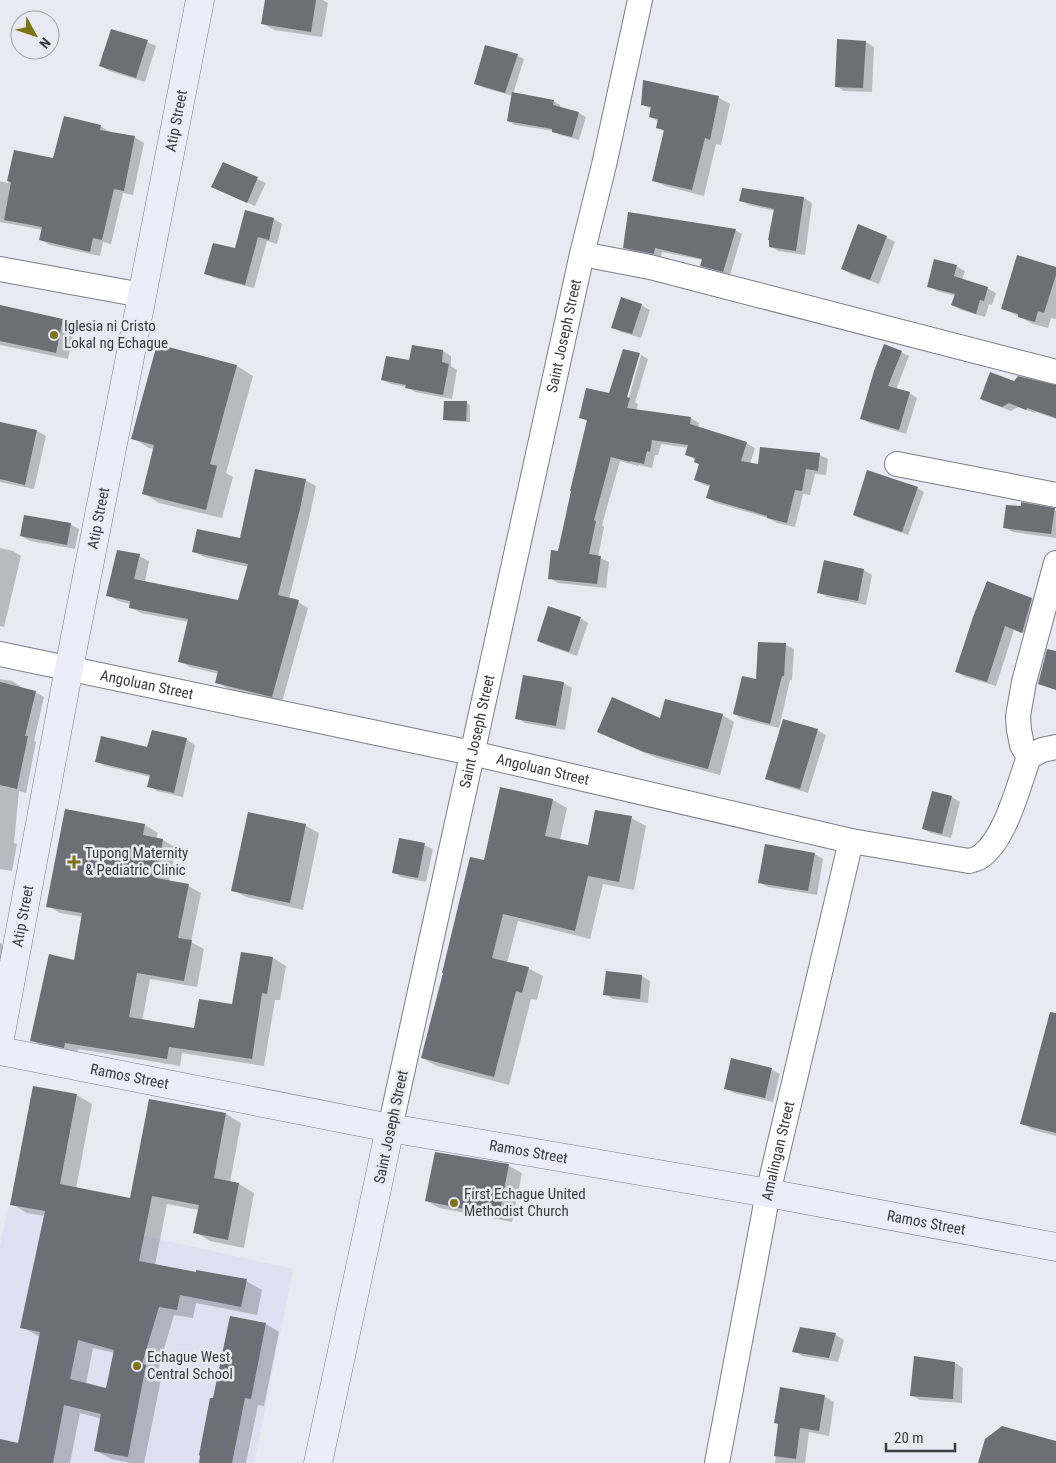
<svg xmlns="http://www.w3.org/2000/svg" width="1056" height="1463" font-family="'Roboto Condensed',sans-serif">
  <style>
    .built { fill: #dfe0f1 }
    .shadow { fill: #0003; fill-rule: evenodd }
    .building { fill: #6e6e77; fill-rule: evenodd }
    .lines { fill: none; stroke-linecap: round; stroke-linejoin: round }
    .street-casing { stroke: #7d7d86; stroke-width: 26 }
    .secondary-casing { stroke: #7d7d86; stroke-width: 29 }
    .street { stroke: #fff; stroke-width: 24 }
    .secondary { stroke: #ececfa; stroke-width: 28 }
    .poi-dot { fill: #7e7416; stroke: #e8e9f2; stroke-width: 2 }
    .labels { text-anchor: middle; stroke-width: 5; stroke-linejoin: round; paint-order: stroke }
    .street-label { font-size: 15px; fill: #3c3c40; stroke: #e8e9f2 }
    .poi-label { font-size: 15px; fill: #3c3c40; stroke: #e8e9f2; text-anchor: start }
  </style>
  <rect width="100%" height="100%" fill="#e8e9f2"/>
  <path class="built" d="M8,1206L293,1269L254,1463H0V1246Z"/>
  <path class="shadow" d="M266,0H323L328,3L322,37L274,30L262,23Z
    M147,42L156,46L145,82L109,71L101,66Z
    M866,42L874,47L872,92L844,91L836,86Z
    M486,46L518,56L524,59L513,94L553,101L560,105V108L579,113L586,117L579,140L560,135L554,131L515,125L508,121L513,96L482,87L475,83Z
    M644,81L719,98L730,104L721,145L716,144L704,196L665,186L653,180L665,132L657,127L659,122L650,117L652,110L642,104Z
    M100,126L110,132L109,133L134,137L144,143L133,195L123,193L111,244L103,242L100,256L50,245L41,240L43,230L0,222V181L8,183L15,151L54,159Z
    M223,163L266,183L255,206L213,187Z
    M743,189L804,198L812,203L805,255L778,251L770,246L775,211L749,205L740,200Z
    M274,219L282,224L277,244L267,241L254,288L214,278L205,273Z
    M735,230L742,234L730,275L709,269L702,265L703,260L662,252L661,257L631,251L624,247Z
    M886,237L895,242L879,284L851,274L843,269Z
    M956,266L965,271L962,280L987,288L996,293L992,305L989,304L985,317L961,310L952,305L956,296L937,291L929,286Z
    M1056,269V319L1051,318L1048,328L1033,324L1002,308Z
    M641,305L650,310L641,338L621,332L613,327Z
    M0,306L63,320L75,327L68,359L0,345Z
    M158,345L237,366L253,376L226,473L233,477L222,518L159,503L143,493L154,449L149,448L133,438Z
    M624,350L640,355H638L624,403L627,404L641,355L648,359L635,402L638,404L636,411L691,418L699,423L698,428L746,443L755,448L750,464L759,465L820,455L828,459L826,475L815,474L810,495L803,494L795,527L777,523L768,518L716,503L708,498L711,487L704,485L695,480L700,465L695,462L696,460L687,455L689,448L661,444L658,455H655L652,468L639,465L638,466L620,461L602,525L604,527L598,557L609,562L606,588L558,583L550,578L559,552L588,422L580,417L610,395Z
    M443,351L451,356V366L457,370L452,399L415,392L407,387L391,384L383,380L410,362Z
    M901,352L909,356L896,390L909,393L917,398L906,434L869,423L862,418Z
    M1014,383L1056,386V419L1036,412L1035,413L1018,407L1011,411L990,403L981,398Z
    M467,403L470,405V422L448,421L445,419Z
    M0,423L37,431L46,436L34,489L0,482Z
    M305,480L316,486L310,515L289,599L298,602L308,608L282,702L227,688L216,682L219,674L190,667L179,661L189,622L141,613L130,607L131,604L118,601L108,595L139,556L149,561L145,582L239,601L248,567L204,557L193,551L241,539Z
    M917,488L924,492L908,535L861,519L854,515Z
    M1054,510L1056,511V538L1013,532L1004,527Z
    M70,524L79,529L75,549L30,541L21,536Z
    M0,548L13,551L21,556L4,627L0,626Z
    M825,562L864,570L872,575L866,605L827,597L819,592Z
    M987,582L1032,599L1040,604L1031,636L1014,630L996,686L965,677L957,672Z
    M580,618L588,623L577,656L546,645L538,641Z
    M759,643L786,645L794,649L792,680H790L779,728L742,719L734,714L757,681Z
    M0,679L12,681L20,686V688L35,692L44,697L34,741L36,742L26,793L19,791L14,843L17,844L12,871L0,869Z
    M564,683L572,688L565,730L525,723L517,718Z
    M722,715L734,722L720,775L657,758L610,738L599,731L661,720Z
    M817,730L826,735L808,793L775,783L767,778Z
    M152,731L187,740L195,745L183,797L157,791L149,786L151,777L105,766L96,761L148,748Z
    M933,792L952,797L960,802L951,838L931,833L923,829Z
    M553,800L567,808L560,840L589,846L631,818L646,826L634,890L603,884L590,939L518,921L507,963L528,968L543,976L537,1000L531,999L509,1085L437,1066L422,1058L485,862Z
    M66,810L145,825L158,833L156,839L163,840L176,848L169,882L188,886L201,893L191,942L204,949L197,987L150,979L142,1021L195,1030L233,1005L242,953L273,958L286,966L280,1000H275L264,1066L182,1053L180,1066L78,1049L77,1054L45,1048L32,1040L75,961L83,917L60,913L48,906Z
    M249,814L306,826L319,833L303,910L246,897L233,890Z
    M424,845L433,849L426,882L401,877L393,872Z
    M815,854L823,859L817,895L768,887L759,882Z
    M0,943L12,950L0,966Z
    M642,976L650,981L648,1003L613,999L605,994Z
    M1056,1016V1136L1034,1130L1021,1123Z
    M732,1060L772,1070L780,1074L773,1102L734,1093L725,1088Z
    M34,1087L77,1095L92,1104L76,1189L131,1199L226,1114L241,1123L230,1182L239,1184L254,1193L244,1248L210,1241L195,1232L199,1210L167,1204L155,1265L246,1281L262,1290L257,1315L196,1303L193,1318L174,1315L157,1373L162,1375L144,1463H131L111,1459L95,1450L102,1419L80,1413L70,1463H0V1441L19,1444L40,1337L22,1327L46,1216L27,1213L12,1204ZM93,1348L115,1353L107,1389L86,1384Z
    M436,1153L509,1166L522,1173L512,1222L439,1208L427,1201Z
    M266,1324L279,1332L264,1406L258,1405L246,1463H200Z
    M801,1328L836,1335L844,1340L838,1362L802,1356L794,1351Z
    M955,1363L963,1368L962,1403L920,1400L911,1395Z
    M824,1396L834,1402L829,1436L809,1432L805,1463H775L779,1425L776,1423Z"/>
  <path class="building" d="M265,0H316L311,32L261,24Z
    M111,29L148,40L136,78L99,66Z
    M837,39L866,41L863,88L835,87Z
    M485,45L518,54L505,93L474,84Z
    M643,80L719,96L710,140L705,138L692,190L652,181L664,130L656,128L658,119L649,117L651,107L641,105Z
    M512,92L554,100L553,105L579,112L572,137L552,132V129L507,121Z
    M64,116L101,125L100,130L135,136L124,191L114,189L102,240L93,238L90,252L39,240L42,227L4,220L11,182L7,181L14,150L53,158Z
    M223,162L258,177L247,203L211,187Z
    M742,188L804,197L796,251L769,247V240H768L774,209L739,201Z
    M245,210L274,218L269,240L258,237L245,285L204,274L213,243L235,248Z
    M628,212L736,229L723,272L700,266L702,259L655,248L654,254L623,248Z
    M858,224L887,236L870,280L841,269Z
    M1017,255L1056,267V275L1044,313L1038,311L1035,322L1018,317V314L1001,309Z
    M934,259L957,265L954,276L988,287L984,301L980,300L976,314L951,305L955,294L927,287Z
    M621,297L642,304L632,334L611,328Z
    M0,305L63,319L56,353L0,341Z
    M157,344L237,365L210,464L217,466L206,510L142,494L154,445L131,439Z
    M884,344L902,351L888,386L910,392L899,430L860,419L874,371Z
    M412,345L443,350L442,362L449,364L443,395L405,388L406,385L381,380L386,356L409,360Z
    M623,349L640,353L627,397L630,398L627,408L691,417L690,424L747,442L741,461L758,464L760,447L820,453L818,471L806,469L802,491L795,490L787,523L767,518V516L706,498L710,485L694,480L699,464L694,462L695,458L685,455L688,445L652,440L650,452L647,451L644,464L630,461V462L611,457L594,520L596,521L589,554L601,556L597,584L548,579L551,550L558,551L571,491H570L587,420L579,418L586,388L609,393Z
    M990,372L1014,381L1018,376L1056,385V418L1027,408L1026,410L1009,403L1002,407L980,399Z
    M444,401H467L466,421L443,420Z
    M0,422L37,430L25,485L0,479Z
    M255,469L306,479L300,509L278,595L299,600L272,697L215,683L218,671L178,662L188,619L129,608L130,601L106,596L117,550L140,554L134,579L238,600L248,564L192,552L197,529L240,538Z
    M867,470L918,487L902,532L853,515Z
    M1021,502L1055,508L1051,534L1003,528L1006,505L1021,506Z
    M24,515L71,523L67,545L20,536Z
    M824,560L864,569L858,601L817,593Z
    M987,581L1032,598L1022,633L1005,626L987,682L955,672L973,617Z
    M548,606L581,617L569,652L537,641Z
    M758,642L786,643L784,676H782L770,724L733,714L742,676L756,679Z
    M1047,649L1056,651V690L1038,684Z
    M523,675L564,682L556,726L515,719Z
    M0,682L36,691L25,736H28L17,789L0,785Z
    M612,697L660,718L665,699L723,714L708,769L644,752L597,732Z
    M783,719L818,729L800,789L765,779Z
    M152,730L187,738L174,793L147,787L150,775L95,762L101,736L147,747Z
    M500,787L553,799L545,836L588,845L595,810L632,816L619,882L588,876L575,931L503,914L492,958L529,967L522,993L516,991L494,1077L421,1058L443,973H442L470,857L484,860Z
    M932,791L952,796L942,834L922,829Z
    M65,809L145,824L143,835L163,839L156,878L189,884L178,938L192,940L184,981L137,973L129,1017L194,1028L199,999L232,1004L241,952L273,957L267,994L262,993L252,1059L169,1047L167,1059L65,1043L64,1048L30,1041L49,954L74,960L82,913L46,907Z
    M248,812L306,824L290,903L231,891Z
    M399,838L425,843L418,878L392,873Z
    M765,844L815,853L808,891L758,883Z
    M606,971L642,975L640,999L603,995Z
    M1050,1012L1056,1013V1133L1020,1124Z
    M731,1058L772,1068L765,1098L724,1089Z
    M33,1086L77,1094L60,1184L130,1198L149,1099L226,1113L214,1178L239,1183L228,1240L193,1233L199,1205L152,1196L139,1261L196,1272V1270L247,1279L241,1307L180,1295L177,1310L159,1307L142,1364L146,1365L128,1457L94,1451L101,1414L64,1405L53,1463H0V1439L18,1443L40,1332L20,1328L45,1211L10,1205ZM78,1340L114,1350L106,1388L70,1379Z
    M435,1152L509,1164L499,1216L425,1201Z
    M230,1316L266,1323L251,1399L245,1398L232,1463H199L200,1456L199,1455L210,1398H213Z
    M800,1327L836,1333L829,1358L792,1352Z
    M914,1356L955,1362L953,1399L910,1396Z
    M780,1387L825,1395L819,1431L800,1428L796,1459L774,1456L778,1424L774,1423Z
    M1002,1426L1056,1441V1463H978L985,1439Z"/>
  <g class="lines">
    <g class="street-casing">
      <g id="street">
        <path d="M582,254L650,267L1056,372"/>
        <path d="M0,269L142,295"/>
        <path d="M897,464L1056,495"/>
        <path id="s1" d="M0,654L472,753L851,841L969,861C973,860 977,859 980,857C1006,839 1018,786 1029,757L1042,750L1056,747"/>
        <path d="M1029,757L1022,745L1019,730L1018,716L1024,682L1056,563"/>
        <path id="s2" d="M390,1128L582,254L604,165L640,0"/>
        <path id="s3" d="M717,1463L768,1193L851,841"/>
      </g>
    </g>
    <g class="secondary-casing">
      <g id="secondary">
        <path id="s4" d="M0,1038L69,668L200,0"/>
        <path id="s5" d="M0,1051L390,1128L768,1193L1056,1247"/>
        <path d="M318,1463L390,1128"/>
      </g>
    </g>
    <use href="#street" class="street"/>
    <use href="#secondary" class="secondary"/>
  </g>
  <g class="poi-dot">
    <circle cx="54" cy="335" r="5"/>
    <path d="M71.5 854.5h5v5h5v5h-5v5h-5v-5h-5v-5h5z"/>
    <circle cx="454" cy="1203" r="5"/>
    <circle cx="137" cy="1366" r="5"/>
  </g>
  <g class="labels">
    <g class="street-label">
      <text dy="5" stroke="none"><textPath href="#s4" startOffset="934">Atip Street</textPath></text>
      <text dy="5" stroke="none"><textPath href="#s2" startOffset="811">Saint Joseph Street</textPath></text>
      <text dy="5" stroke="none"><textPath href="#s4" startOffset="529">Atip Street</textPath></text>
      <text dy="5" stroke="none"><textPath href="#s1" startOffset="150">Angoluan Street</textPath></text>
      <text dy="5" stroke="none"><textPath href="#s2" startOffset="406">Saint Joseph Street</textPath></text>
      <text dy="5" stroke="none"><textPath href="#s1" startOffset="555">Angoluan Street</textPath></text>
      <text dy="5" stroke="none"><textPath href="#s4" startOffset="124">Atip Street</textPath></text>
      <text dy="5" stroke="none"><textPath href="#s5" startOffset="132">Ramos Street</textPath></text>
      <text transform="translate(391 1127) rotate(-78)" y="5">Saint Joseph Street</text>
      <text dy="5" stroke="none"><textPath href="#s3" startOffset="318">Amalingan Street</textPath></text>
      <text dy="5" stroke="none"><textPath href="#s5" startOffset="538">Ramos Street</textPath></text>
      <text dy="5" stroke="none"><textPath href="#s5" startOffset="942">Ramos Street</textPath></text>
    </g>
    <g class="poi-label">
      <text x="64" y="331">Iglesia ni Cristo<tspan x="64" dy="17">Lokal ng Echague</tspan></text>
      <text x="85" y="858">Tupong Maternity<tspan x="85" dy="17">&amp; Pediatric Clinic</tspan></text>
      <text x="464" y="1199">First Echague United<tspan x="464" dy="17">Methodist Church</tspan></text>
      <text x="147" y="1362">Echague West<tspan x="147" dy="17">Central School</tspan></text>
    </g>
  </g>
  <g transform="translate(35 35) rotate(130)"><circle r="24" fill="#e8e9f2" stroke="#a3a4ab"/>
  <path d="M0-4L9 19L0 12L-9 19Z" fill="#7e7416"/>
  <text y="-8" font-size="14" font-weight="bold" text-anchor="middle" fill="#3c3c40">N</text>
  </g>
  <path d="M886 1443v8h69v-8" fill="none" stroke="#3c3c40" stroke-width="2.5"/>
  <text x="894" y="1443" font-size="15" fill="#3c3c40" stroke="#e8e9f2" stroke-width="4" paint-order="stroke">20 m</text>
</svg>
